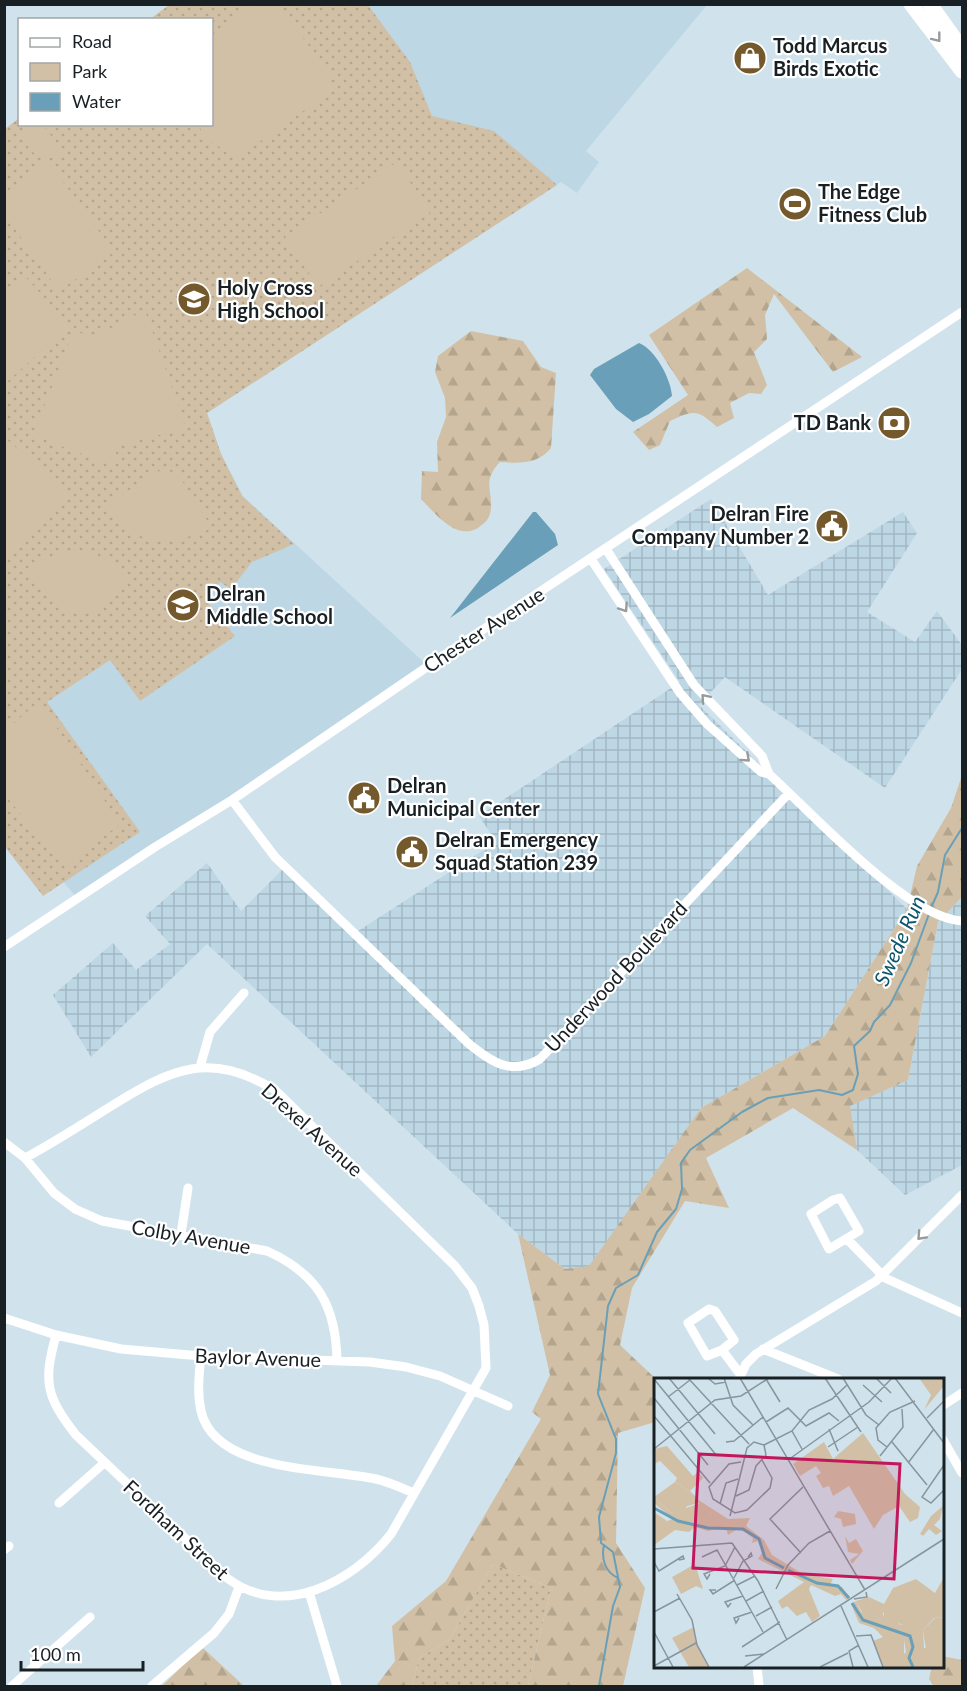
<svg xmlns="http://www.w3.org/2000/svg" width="967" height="1691" font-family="Lato,sans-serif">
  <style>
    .built { fill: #bdd7e5 }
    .industrial { fill: url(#industrial-grid) }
    .green { fill: url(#green-dots) }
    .forest { fill: url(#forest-firs) }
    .pitch { fill: #d1c0a5 }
    .water { fill: #699fb8 }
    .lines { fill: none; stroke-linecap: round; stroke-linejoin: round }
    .stream { stroke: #699fb8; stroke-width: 2 }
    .minor { stroke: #fff; stroke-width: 9 }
    .highway { stroke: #fff; stroke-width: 15 }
    .oneway { stroke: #989b9c }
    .labels { text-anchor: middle; stroke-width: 4.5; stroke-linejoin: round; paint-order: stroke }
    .poi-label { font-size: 20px; font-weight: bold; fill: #192024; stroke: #fff; text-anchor: start }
    .street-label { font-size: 20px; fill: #192024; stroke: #fff }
    .water-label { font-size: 21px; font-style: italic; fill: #0b556f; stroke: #fff }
    .inset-river { fill: none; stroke: #699fb8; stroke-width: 3 }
    .inset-road { fill: none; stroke: #87959d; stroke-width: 1.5 }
    .view { fill: #c2185b; fill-opacity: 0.15; stroke: #c2185b; stroke-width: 3 }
    .inset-edge { fill: none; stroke: #192024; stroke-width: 3 }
  </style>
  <defs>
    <pattern id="industrial-grid" width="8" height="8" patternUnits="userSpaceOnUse" patternTransform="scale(1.5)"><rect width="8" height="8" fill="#bdd7e5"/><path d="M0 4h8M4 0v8" fill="none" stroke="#a2b8c4"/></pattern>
    <pattern id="green-dots" width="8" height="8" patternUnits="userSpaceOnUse" patternTransform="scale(1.5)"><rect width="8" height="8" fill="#d1c0a5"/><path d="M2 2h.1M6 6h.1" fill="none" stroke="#b3a58e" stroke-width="1.8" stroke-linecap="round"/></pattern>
    <pattern id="forest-firs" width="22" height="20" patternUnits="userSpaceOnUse" patternTransform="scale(1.5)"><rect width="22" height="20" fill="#d1c0a5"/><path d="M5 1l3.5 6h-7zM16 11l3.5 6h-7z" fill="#b3a58e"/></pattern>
  </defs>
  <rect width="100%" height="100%" fill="#d0e3ed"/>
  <path class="built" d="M176,5H707L586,151L599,162L577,193L561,182L207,413L221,454L243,496L428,666L78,899L5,813L20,124H212V20Z"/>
  <path class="industrial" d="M711,499L768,595L903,512L917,533L867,612L915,642L937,611L962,645V669L885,788L725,677L699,705L907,909L825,1036L701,1108L589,1267L565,1269L518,1234L207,944L91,1057L53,995L113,943L136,970L170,944L145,916L207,863L241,911L285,867L355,933L496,842L479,816L680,682L604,569Z
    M962,897V1165L905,1195L857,1150L849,1106L908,1080L938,922Z"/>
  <path class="green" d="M169,5H368L410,62L432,116L494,131L557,185L207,413L221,454L242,496L294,544L252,562L231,589L220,582L206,600L235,636L140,701L110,660L47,702L140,832L43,896L5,847V129L19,118L20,124H212V20L150,19Z
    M493,1564L551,1588L528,1686H412L419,1658L449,1640Z"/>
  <path class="forest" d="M747,268L862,357L833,372L774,294L765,315L767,339L754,352L767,385L761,394L749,393L730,403L734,418L717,427C697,409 694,410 670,421L660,445L649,450L633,432L688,395L649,335Z
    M471,331L523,341L541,367L556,373L551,448C537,465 519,463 500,462C480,483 495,492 490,514C488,521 483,524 478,528C456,541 435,513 421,499L422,471L438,472L437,442L446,417L445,398L435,372L438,356Z
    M962,775V897L938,922L908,1080L850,1106L857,1150L793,1108L706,1158L729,1208L685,1201L632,1288L620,1345L656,1379L655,1422L618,1433L616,1543L645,1588L623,1686H528L551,1588L493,1564L449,1640L419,1658L412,1686H376L395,1661L392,1626L446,1581L541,1419L532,1412L550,1375L518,1234L565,1269L589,1266L701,1108L825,1036L907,909L917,866L951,808Z
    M202,1647L244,1686H162Z
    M942,1656L962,1660V1686H934L929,1679L932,1666H942Z"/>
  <path class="pitch" d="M253,4L279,5L331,76L329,93L235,159L205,136L198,125L212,124V37Z
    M26,124L43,125L65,154C42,166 19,150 26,124Z
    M48,161L114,252L59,291L5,215V193Z
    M397,162L430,213L318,287L285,237Z
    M24,275L69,325L5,384V293Z
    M145,310L184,422L183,429L119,445L111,465L80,453L75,454L74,451L33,435L74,330L92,338Z
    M5,438L70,493L5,560Z
    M164,468L179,476L212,528C164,549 138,545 102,507Z
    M88,550L112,563L132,580C122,588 102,608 91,612C65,622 40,586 25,571C45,557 63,551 88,550Z
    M39,701L120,824L65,867L5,795V731Z"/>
  <path class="water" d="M639,343C655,349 671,379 672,396L649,414L633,422L616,409L590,375L594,369Z
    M533,512H536L555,534L558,545L450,618Z"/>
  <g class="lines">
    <path class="stream" d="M931,908L938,892L945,855L962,828
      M604,1545C601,1559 605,1572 618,1578
      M599,1686L613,1606L620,1587L613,1552L601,1543L599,1517L616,1453V1439L598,1394L608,1306L616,1288L638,1275L657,1232L676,1209L682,1189L681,1163L690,1150L742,1112L768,1098L819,1090L842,1095L853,1090L858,1074L854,1046L870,1031L874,1022L890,1005L911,963L929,914"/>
    <path class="minor" d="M606,549L694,685L762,756L769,774
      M591,559L680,693L707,724L761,772L769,774C812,813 907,918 962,921
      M232,800L275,857L468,1043C491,1062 511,1076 540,1059L789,793
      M4,947L155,847L232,800L443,656L962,312
      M200,1067L210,1032L244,993
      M4,1142L25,1158L54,1193L75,1209L102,1221L267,1251C318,1274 336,1306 337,1361
      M25,1158C55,1142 84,1123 113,1105C173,1068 209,1051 275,1090L455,1266L472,1288L479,1306L484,1325L486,1368L391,1534C353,1582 283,1620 227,1578L76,1435C46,1396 43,1383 56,1335
      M840,1198L859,1231L829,1249L811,1214L833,1200Z
      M181,1234L188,1188
      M848,1240L885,1278L962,1313
      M709,1309L715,1311L734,1340L722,1350L707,1356L688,1323Z
      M4,1318L56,1335L121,1349L201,1356L370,1362L406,1367L440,1376L508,1406
      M763,1349L838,1379
      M722,1350L740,1374
      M201,1356C199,1374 197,1393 201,1411C215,1473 327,1468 376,1479C389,1482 402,1488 414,1493
      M739,1379L746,1364L756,1354L876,1281L962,1195
      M942,1406L962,1393
      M942,1438L962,1473
      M59,1503L103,1464
      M4,1550L9,1546
      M309,1592L337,1686
      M757,1666L759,1686
      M12,1686L90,1617
      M152,1686L214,1633L229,1614L239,1587"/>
    <path class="highway" d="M911,4L962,71
      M930,4L962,49"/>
  </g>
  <defs><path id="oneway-chevron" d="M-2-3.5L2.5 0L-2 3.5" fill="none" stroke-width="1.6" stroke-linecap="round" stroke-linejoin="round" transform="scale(1.5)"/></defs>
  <g class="oneway">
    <use href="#oneway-chevron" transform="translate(937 38) rotate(52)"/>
    <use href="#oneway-chevron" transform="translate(624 608) rotate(56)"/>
    <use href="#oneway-chevron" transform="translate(705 698) rotate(-131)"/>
    <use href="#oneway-chevron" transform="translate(746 758) rotate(42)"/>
    <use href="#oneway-chevron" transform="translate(921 1236) rotate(133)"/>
  </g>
  <defs>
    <g id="shop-disc" transform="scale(1.725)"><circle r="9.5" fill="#73592b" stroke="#fff"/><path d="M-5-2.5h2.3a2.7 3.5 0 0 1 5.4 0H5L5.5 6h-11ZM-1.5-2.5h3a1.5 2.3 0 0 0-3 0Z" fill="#fff"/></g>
    <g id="stadium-disc" transform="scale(1.725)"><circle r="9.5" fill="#73592b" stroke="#fff"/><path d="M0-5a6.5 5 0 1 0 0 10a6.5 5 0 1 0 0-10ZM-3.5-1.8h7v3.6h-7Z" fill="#fff"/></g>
    <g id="school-disc" transform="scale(1.725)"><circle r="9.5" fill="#73592b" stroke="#fff"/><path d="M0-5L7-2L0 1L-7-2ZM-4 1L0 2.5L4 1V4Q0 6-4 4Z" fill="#fff"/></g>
    <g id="bank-disc" transform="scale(1.725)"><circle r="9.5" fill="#73592b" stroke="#fff"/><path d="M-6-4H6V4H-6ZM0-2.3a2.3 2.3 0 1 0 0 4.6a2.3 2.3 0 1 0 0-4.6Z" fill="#fff"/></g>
    <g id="civic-disc" transform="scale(1.725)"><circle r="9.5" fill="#73592b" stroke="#fff"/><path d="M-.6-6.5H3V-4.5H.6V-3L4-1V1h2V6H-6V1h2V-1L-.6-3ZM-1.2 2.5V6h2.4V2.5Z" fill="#fff"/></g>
  </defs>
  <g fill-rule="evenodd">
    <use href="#shop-disc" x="750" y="58"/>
    <use href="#stadium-disc" x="795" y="204"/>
    <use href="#school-disc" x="194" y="299"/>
    <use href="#bank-disc" x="894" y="423"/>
    <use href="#civic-disc" x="832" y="526"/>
    <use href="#school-disc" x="183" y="605"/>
    <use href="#civic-disc" x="364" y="798"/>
    <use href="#civic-disc" x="412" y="852"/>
  </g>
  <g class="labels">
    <g class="poi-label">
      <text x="773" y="53">Todd Marcus<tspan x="773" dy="23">Birds Exotic</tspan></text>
      <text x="818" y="199">The Edge<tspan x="818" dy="23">Fitness Club</tspan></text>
      <text x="217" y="295">Holy Cross<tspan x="217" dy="23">High School</tspan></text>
      <text x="871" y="430" text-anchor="end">TD Bank</text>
      <text x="809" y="521" text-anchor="end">Delran Fire<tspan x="809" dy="23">Company Number 2</tspan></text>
      <text x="206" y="601">Delran<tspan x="206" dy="23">Middle School</tspan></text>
      <text x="387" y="793">Delran<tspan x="387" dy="23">Municipal Center</tspan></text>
      <text x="435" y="847">Delran Emergency<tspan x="435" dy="23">Squad Station 239</tspan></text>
    </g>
    <g class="street-label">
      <text transform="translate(484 630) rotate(-33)" y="7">Chester Avenue</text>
      <text transform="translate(616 977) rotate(-47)" y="7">Underwood Boulevard</text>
      <text transform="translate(312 1130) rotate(42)" y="7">Drexel Avenue</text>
      <text transform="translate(191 1237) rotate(10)" y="7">Colby Avenue</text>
      <text transform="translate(258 1358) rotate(2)" y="7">Baylor Avenue</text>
      <text transform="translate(176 1530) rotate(43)" y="7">Fordham Street</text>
    </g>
    <g class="water-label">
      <text transform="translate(900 941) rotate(-66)" y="7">Swede Run</text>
    </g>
  </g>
  <g transform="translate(654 1378)">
    <rect width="290" height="290" fill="#d0e3ed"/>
    <path d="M209,55L251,116L266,129L264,140L256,144L245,128L229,137L220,151L195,108L179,118L175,108L169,110L162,98L167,95L162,88L146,98L139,86L170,64L179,81ZM21,104L35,113L32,130L47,125L57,135L54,142L28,130L17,135L0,119ZM289,239V271L272,272L269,252L281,240ZM229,259L250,262V289H229L219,263Z" fill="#d1c0a5"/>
    <path d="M265,0H289V9L270,32L277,17ZM13,68L39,98L44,94L49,100L36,113L46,123L74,141L96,140L92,148L110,162L118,177L149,196L179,201L176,207L188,209L196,220L192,222L187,216L181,218L157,207L155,211L166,238L158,244L152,234L143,238L133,228L128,231L124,223L150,204L104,181L109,173L104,163L98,165L99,160L89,153L83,151L74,157L72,150H66L54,153L41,149L35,154L21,152L0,167V134L13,143L19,141L0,125V119L17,135L28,129L54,141L57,135L44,125L30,129L35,113L21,104L23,100L6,83L0,86V71ZM289,128L286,141L280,147L288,153L282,157L275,151L269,158L266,156L277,138ZM184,133L201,136L202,146L189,149L187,141L180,139ZM191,158L195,165L202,161L209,173L198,186L196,182L205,176L194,174ZM41,186L49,211L42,208L27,216L18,199ZM262,201L281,215L289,201V239L280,240L269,252L270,270L289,271V289H250L247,279L252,274L250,262L233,263L220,250L205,245L197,226L202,223L207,234L225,242L217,238L219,236L229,244L249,247L230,239V235L218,229L215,219L230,226L239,210ZM40,249L41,261L55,289H35L18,260Z" fill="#d1c0a5"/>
    <path d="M215,219L218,229L227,230L230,239L236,238L251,251L229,244L219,236L226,244L211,240L202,223Z" fill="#d1c0a5"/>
    <path d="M190 97a8 8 0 1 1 16 0a8 8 0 1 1-16 0ZM227 116a8 8 0 1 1 16 0a8 8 0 1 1-16 0Z" fill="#d1c0a5"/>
    <path class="inset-river" d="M0,130L24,143L54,150L89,151L105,161L111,180L130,190M134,192L163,205L184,208L195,220M198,225L209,242L256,258L259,269L255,280L259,289"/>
    <path class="inset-road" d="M15,0L61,56M34,0L95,66M54,0L61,6L72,4M70,0L79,27L99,47M86,0L211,212M171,0L207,54M189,0L212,37L225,47M222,0L237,15M241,0L290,65M0,1L63,78M112,1L126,24M209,7L228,24M14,19L36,2M0,20L54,87M0,38L56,105M273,40L290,23M112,44L134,30L152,48L175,35L185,43M175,51L184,73M138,53L148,71M72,64L80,63L109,39M238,64L273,107M110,67L138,53L155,32L178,21L193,7M174,69L204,49M233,69L224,62L222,50L236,34L261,23M0,71L61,22L87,18L115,0M226,78L249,49L248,31M134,82L215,24L238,0M87,84L75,86L55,109L59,121L81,135L93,132L116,110L118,100L108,82M254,85L280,51M290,87L268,119L277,125L290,112M82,118L95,112L102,88L112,77L110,67M66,126L72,105L84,101M76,138L93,70L100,64L110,67M78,165L104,203L133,262M0,171L78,165M147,175L116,141L149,109M48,179L63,172L109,254M0,184L5,193L29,178L30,181L25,182M56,196L53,201L50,196L71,188L81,169M80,200L89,183L98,178L97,175L94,179M83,207L101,198M122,211L134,187L155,165L176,153M62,212H56L59,216L81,202M23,216L38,242L43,267L55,289M200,221L213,219L212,214M92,223L110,213M77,225L74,229L71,224L89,218M187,228L214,289M0,234L26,220M102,238L118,229M85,240L82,245L80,240L98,234M0,254L19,289M202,258L217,257L229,289M88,269L126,244M91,278L110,276M0,288L42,265M90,289L290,161M166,289L194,275M199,289L195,273L205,267"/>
    <path class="view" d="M45,76L246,86L240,201L39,190Z"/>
    <rect width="290" height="290" class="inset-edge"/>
  </g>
  <rect width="967" height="1691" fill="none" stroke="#192024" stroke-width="12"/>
  <rect x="18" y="18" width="195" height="108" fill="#ffffff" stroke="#a3a6a7" stroke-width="1.5"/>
  <rect x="30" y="38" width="30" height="9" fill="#ffffff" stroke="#a3a6a7" stroke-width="1.5"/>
  <text x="72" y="48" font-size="18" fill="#192024">Road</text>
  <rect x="30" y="63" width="30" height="18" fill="#d1c0a5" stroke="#a3a6a7" stroke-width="1.5"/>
  <text x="72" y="78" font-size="18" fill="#192024">Park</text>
  <rect x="30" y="93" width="30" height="18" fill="#699fb8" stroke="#a3a6a7" stroke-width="1.5"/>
  <text x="72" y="108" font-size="18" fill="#192024">Water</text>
  <path d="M21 1661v9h122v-9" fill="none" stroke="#192024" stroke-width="3"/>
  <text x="30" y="1661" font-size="18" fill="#192024" stroke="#ffffff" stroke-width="4.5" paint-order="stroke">100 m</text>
</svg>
